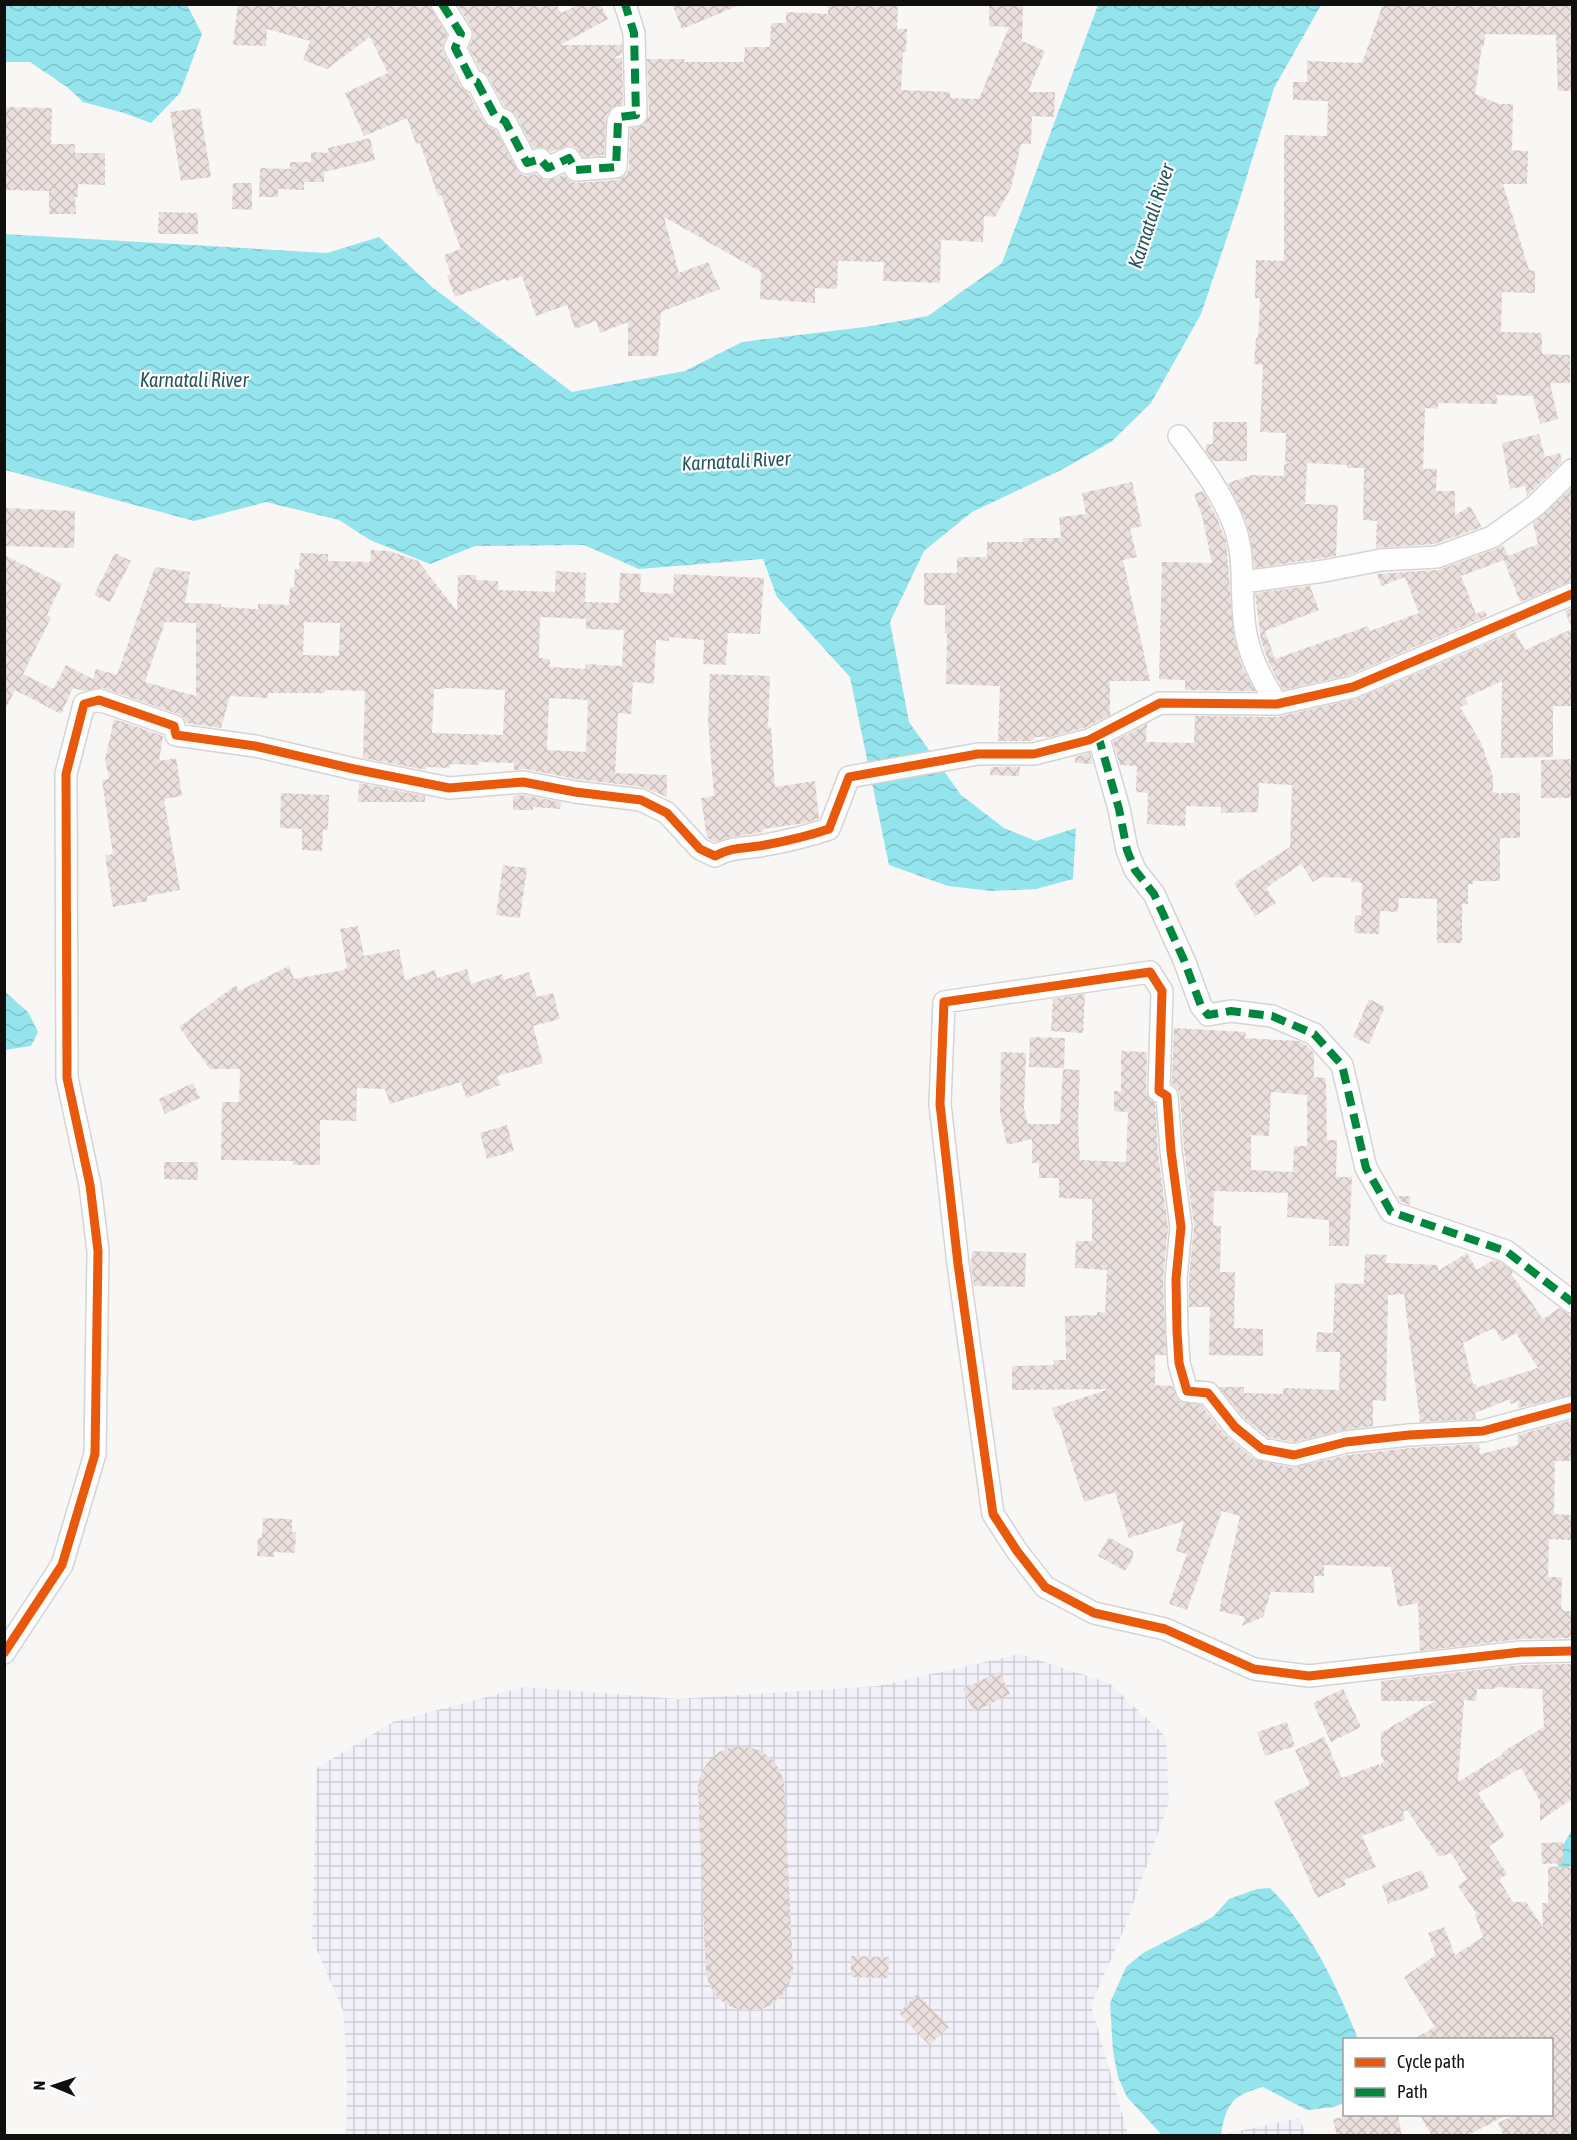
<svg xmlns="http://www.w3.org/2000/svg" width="1577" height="2140" font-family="'Asap Condensed',sans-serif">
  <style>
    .industrial { fill: url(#industrial-grid) }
    .water { fill: url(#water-waves) }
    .building { fill: url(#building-cross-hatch); fill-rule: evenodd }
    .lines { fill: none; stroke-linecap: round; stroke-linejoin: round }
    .street-casing { stroke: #d5d4d3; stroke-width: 24 }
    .street { stroke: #fefefe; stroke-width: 21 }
    .quiet { stroke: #00873e; stroke-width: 8; stroke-dasharray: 15 8; stroke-linecap: butt }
    .cycleway-casing { stroke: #fff; stroke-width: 13 }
    .cycleway { stroke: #e8590c; stroke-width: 9 }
    .labels { text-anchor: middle; stroke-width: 4.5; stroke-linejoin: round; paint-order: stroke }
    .water-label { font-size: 20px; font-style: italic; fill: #24565d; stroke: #fff }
  </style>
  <defs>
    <pattern id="industrial-grid" width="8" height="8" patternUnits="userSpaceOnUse" patternTransform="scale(1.5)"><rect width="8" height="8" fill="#f2f0f9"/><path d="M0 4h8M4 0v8" fill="none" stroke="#cecdd4"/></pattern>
    <pattern id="water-waves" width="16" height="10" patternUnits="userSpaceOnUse" patternTransform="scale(1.5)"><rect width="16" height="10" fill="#94e4ee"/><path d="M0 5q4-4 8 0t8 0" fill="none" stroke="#7ec2cb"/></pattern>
    <pattern id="building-cross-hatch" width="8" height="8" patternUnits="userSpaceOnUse" patternTransform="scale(1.5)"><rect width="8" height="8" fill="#ebe0dd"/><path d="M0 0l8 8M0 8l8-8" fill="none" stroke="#c8bfbc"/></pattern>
  </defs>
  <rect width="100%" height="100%" fill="#f8f7f5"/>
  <path class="industrial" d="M1020,1654L1109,1683L1166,1737L1169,1802L1125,1927L1091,2005L1128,2135H346L347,2082L344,2013L312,1939L317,1768L393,1722L524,1687L678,1699L878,1686Z
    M1299,2118L1306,2135H1221Z"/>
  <path class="water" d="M4,5H187L202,34L180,93L151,123L124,113L83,102L67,87L30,62H5Z
    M1098,5H1321L1274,88L1238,205L1201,314L1151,403L1111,442L1063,469L972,512L924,551L890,622L909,722L961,795L1004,828L1036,841L1076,828L1073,879L1036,889L992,891L948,886L889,865L850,677L777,597L763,559L639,569L584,545L475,546L430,564L370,540L339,520L266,502L194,521L5,470L4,234L327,253L379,237L432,287L572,392L685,371L742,342L865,327L928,316L1002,263Z
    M4,991L28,1012L38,1032L31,1046L5,1050Z
    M1572,1830V1884H1569L1558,1871V1853Z
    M1270,1888C1307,1923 1340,1992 1358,2039L1344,2040V2103L1334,2107L1307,2110L1263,2087C1232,2095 1226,2104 1221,2135H1162L1127,2097L1118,2077L1113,2051L1110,2003L1126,1967L1143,1953L1213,1917L1229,1899L1257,1889Z"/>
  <path class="building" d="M238,4H429L447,35L442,48L444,54L461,87L468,93L484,122L496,131L519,173L525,176L536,174L546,181L564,175L570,181L576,183L617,180L627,174L629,168L630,129L644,125L649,115L647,59H684V62H744L745,47H770L771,23H786V12L828,14V4H898L897,29H907L906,52H903L901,90L950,92V98L979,99L1009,27L989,26V4H1023L1022,41L1045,51L1028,92H1055L1054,117L1032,116L1031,144H1021L1011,188L995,217L984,216L983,242L941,240L940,283L883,281L884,262L838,261L837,289L815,288V303L760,299L761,272L664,217L679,273L708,262L720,289L661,312L658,356H628V322L600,333L596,321L575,329L567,305L536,316L522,276L506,281L505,279L455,297L447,275L451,274L444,255L461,249L441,195L438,196L420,143L416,144L407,118L364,136L345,93L388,73L370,37L327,69L303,60L310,41L267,29L266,46L233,45Z
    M457,4H556L561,13L579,4H600L608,19L560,45H622V54L613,58H622L623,104L612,107L606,116L604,155L583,157L576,147L570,145L551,152L543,147L533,148L516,115L504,106L488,76L481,70L469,48L474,34L472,28Z
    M672,4H740V5L682,29Z
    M1383,4H1572V91H1558L1556,35L1485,34L1484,46H1482L1475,94L1499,104H1513L1512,150L1528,151L1527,184H1503L1529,270L1535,271V293L1502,292L1501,332L1542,333V354L1570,355V383H1550L1558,419L1540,424L1533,396L1496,395L1498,404L1438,403V409L1425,408L1423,469H1437L1436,491H1455V515L1470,506L1482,527L1434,544L1376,548L1377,521L1363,520L1364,468H1347V465L1307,463L1305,504L1338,505L1336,556L1255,568L1250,536L1246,521L1228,483L1252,475L1284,476V464L1293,462H1285L1286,433L1260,432L1263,365L1254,364L1256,338H1258L1260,298H1255L1256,260L1284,261V135L1327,136L1328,101L1293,100V82H1307V61L1362,63Z
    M4,107L52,108L51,144H75V153H105V185L78,184V197H75L76,214H49V191L4,190Z
    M200,108L211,177L181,181L170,112Z
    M370,138L375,160L324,172V182H304V190L278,189V197H259L260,168L290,169V162H311V152L329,153L328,148Z
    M233,183H252V210L232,209Z
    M159,212L198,213V234H158Z
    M1213,422H1247V461H1213L1206,451V444H1213Z
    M1539,434L1545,457L1560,453L1562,462L1527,496L1525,486L1510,489L1502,443Z
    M1132,482L1142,526L1130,529L1137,557L1123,560L1150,681H1110V715L1084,728L1049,737H1034L1032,741H998L1000,686L946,684L947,633H945V605H924V573H957V557H987V542H1023V538H1061L1059,517L1086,514L1082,493Z
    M1572,488V581L1520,602L1504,560L1461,576L1476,614L1485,610L1487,616L1349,675L1283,690L1270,665L1261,641L1255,593L1310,586L1319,610L1265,631L1275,659L1368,626L1370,631L1419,613L1405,577L1381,586L1377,574L1438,570L1496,549L1503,545L1508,556L1538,544L1533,523Z
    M1203,491L1217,518L1226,541L1234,637L1242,666L1255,691L1185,690V680L1159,679L1162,562L1212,563L1202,516L1194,494Z
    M4,508L75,511L74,548L4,546Z
    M371,550L389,551L418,561L457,611L458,575H476V580L498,581V590L555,592L556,571L586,573L585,602L619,603L620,573L641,574L640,592L673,594L674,574L764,578L760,634L728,633L726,665L703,664L704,640L669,637V641L656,640L654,684L633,682L631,714L618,713L615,773L667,775V797L643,787L577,779L525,769L514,770V763L479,762V765L450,764V768L426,767V770L363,758L365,691L325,690V693H268V698L230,696L221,728L186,723L183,717L178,714L103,688L84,691L73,688L61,714L15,690L4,712V555L62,584L47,615L51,618L23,674L53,689L66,665L93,679L96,669L117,675L155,567L190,572L185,603L221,604V607L258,609V604L289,605L290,587H294L295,569H299L300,553L328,554V561L370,562ZM540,617L586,619V629L624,630L622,666L585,664V669L550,667V659L539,658ZM165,622L196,623V696L145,682ZM304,622L340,623L339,656L303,655ZM444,688L505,690L503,735L432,733L434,689H444ZM549,698L588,700L586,752L547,750Z
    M115,553L131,561L110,602L94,595Z
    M1572,608V628L1565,611Z
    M1572,629V706H1553V757L1501,758L1502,681L1465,698L1468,704L1460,707L1481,743L1493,777V792L1499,793L1501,799V793H1520V838H1500V881H1473V884H1468V904H1462V943H1437V899L1399,898L1398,912L1380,911L1379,934L1354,933L1355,915L1361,916L1362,883L1351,882L1352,878L1321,877L1313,882L1301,864L1266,888L1276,903L1255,916L1234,883L1290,847L1292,785L1259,783L1258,812L1221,813V807L1186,806L1185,826L1147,824L1148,793L1136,792L1137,766L1120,765L1113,742L1147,724L1146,742L1194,743L1195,716L1277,717L1356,699L1515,632L1525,650Z
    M710,674L770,676L768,728L771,727L775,787L815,781L819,819L805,823L763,829V832L731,837L715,842L707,838L701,798L714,796L708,722Z
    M114,719L163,736L159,761L176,758L182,796L164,799L180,890L147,896L148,901L113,907L105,855L113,854L102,780L109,779L105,760Z
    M1090,753L1093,764L1075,763V757Z
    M1572,759V798H1541V760Z
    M991,767H1020L1019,776L990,775Z
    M359,783L425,796V802H358Z
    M281,793L329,795L328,830L323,829L322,851L302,850V829L280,828Z
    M522,795L561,802L560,809L533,807V810H513V796Z
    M503,865L527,868L520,918L496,915Z
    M358,926L364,956L399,949L405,980L435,970L437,978L467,969L471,984L502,974L504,980L529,972L537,997L553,993L560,1019L533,1026L543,1063L497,1076L500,1085L466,1098L461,1082L390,1104L385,1089L357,1088L356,1121L320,1120V1165H293V1161L221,1160L222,1102H239L240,1069H210L179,1027L236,985L239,991L289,966L294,979L344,970L347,967L340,929Z
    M1085,994L1083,1033L1051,1031L1053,999Z
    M1369,999L1385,1007L1369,1044L1353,1037Z
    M1174,1028L1246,1032L1245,1038L1298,1041L1306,1045L1314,1053V1077L1326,1078L1327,1140H1337L1336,1177H1352L1349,1246H1329V1220L1287,1217L1288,1193L1214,1191L1213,1225L1221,1226L1220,1272H1235L1234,1328L1263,1329V1356L1209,1355L1210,1307H1189V1279L1194,1226L1184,1150L1180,1095L1178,1089L1172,1084ZM1271,1092L1307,1095V1146H1294L1293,1172L1251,1170V1135L1269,1136Z
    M1030,1037L1065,1038L1064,1068L1029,1067Z
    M1121,1051L1147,1052L1146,1091L1148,1097L1155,1103L1158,1153L1168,1227L1163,1279L1166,1355H1155V1385L1172,1386L1179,1401L1201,1405L1225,1435L1254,1459L1292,1468L1348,1455L1410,1448L1479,1444L1480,1454L1518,1445V1435L1572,1420V1461H1555L1554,1514L1572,1515V1540L1549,1539L1548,1577H1562L1561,1609H1563V1611H1572V1638L1520,1639L1420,1651L1418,1603L1398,1607L1391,1567L1324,1565V1576H1314V1593L1271,1592L1263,1617L1242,1626L1245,1617L1219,1611L1240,1516L1222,1511L1187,1610L1169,1604L1187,1554L1176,1551L1184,1521L1129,1538L1115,1492L1084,1502L1059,1423L1057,1424L1052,1408L1109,1389L1012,1390V1366L1054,1365L1053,1360H1066L1065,1316L1097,1315V1312L1105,1313L1107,1270L1075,1268L1076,1241H1092V1199L1059,1198V1178H1039V1163H1032V1139L1007,1145L1000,1113L1001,1052L1026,1053L1024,1109L1028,1124H1060L1063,1069L1080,1070L1078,1124L1080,1160L1126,1162L1128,1112L1114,1111V1091L1121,1092Z
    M193,1083L200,1098L165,1114L159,1099Z
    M507,1125L514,1151L487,1159L480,1133Z
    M164,1162H198V1180L164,1179Z
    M1397,1196H1410V1205L1400,1201Z
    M972,1251L1026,1253L1025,1287L974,1286L971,1267Z
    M1467,1253L1477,1270L1493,1260L1500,1262L1513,1272L1511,1274L1543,1319L1559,1308L1572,1317V1395L1518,1408L1519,1401L1511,1404L1510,1399L1475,1413L1476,1419L1420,1422L1404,1294L1388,1295L1386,1401L1373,1400V1426L1343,1430L1294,1442L1268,1437L1244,1418L1219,1387H1244V1393L1283,1394V1388L1339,1390L1340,1352H1316L1317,1332L1333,1333L1335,1283L1364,1284L1365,1254L1387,1255L1386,1263L1438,1265V1271ZM1494,1328L1502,1341L1516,1333L1538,1368L1476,1388V1384H1473L1463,1343Z
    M263,1518L292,1519V1532H296L295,1553L274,1552V1557L257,1556L258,1538H262Z
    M1109,1537L1133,1551V1558L1125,1571L1098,1556Z
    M1572,1664V1799L1540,1821V1801L1521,1768L1478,1793L1505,1836L1489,1846L1507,1874L1499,1880L1513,1902H1526L1543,1928L1542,1903H1548V1867L1572,1866V2136H1504L1498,2123L1515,2115H1551V2040H1412L1435,2027L1404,1977L1436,1955L1428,1933L1444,1927L1455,1955L1483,1937L1475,1915L1477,1914L1458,1886L1467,1879L1451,1853L1439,1857L1407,1810L1403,1812L1405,1820L1362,1836L1376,1867L1344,1880L1346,1885L1317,1898L1274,1801L1308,1786L1309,1783L1295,1750L1324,1737L1342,1778L1379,1764L1381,1769V1763L1385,1762L1381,1756V1733L1435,1701H1381V1681L1522,1665ZM1495,1687L1542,1689L1544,1727L1502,1752L1503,1754L1458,1782L1464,1700L1476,1701L1477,1689H1495Z
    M999,1672L1010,1694L974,1712L963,1689Z
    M1343,1689L1361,1727L1331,1742L1313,1703Z
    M1287,1722L1295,1746L1265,1756L1257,1732Z
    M732,1747H746L759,1750L771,1758L779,1769L784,1782L793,1971L789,1984L782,1996L771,2005L758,2010H744L731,2007L719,1999L711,1988L706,1975L698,1786L701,1773L709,1761L719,1752Z
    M1563,1842V1863L1542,1864L1541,1843Z
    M1422,1870L1429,1888L1388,1904L1382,1885Z
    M851,1956L889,1957L888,1978L851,1977Z
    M917,1994L949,2027L929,2045L899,2013Z
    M1355,2115H1398L1402,2136H1337L1333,2119Z
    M1420,2115H1507L1466,2136H1432Z"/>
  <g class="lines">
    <g class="street-casing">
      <path id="street" d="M442,4L461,34L455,48L472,81L477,82L495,116L505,121L527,163L540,159L548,168L569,158L576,170L616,167L618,121L620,117L636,115L634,33L625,4
        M1179,436C1200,464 1221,491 1234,525C1247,560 1239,598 1246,634C1251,661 1263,681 1277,704
        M1243,582L1324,571L1381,560L1437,557L1492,537L1535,506L1572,470
        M1098,735L1119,809L1127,850L1135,870L1154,894L1184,960L1201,1006L1208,1015L1231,1011L1272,1016L1314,1034L1342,1065L1366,1168L1391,1212L1506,1251L1572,1302
        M1572,1407L1483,1431L1409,1435L1346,1442L1294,1455L1262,1449L1235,1427L1208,1393L1187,1391L1179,1363L1177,1331L1176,1279L1181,1227L1171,1151L1167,1096L1159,1091L1162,991L1150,972L944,1002L940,1104L958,1264L993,1514L1017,1551L1045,1587L1094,1613L1165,1629L1254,1669L1309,1676L1521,1652L1572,1651
        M4,1653L62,1565L95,1454L98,1251L90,1185L67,1078L66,774L84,704L99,700L174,726L176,735L255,746L354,769L449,788L523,782L575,792L641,800L667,813L700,849L715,856C733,846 746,849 765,845C787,841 808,836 829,829L849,777L978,754H1034L1089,740L1160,703L1277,704L1353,687L1572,594"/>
    </g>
    <use href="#street" class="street"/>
    <path class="quiet" d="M442,4L461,34L455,48L472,81L477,82L495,116L505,121L527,163L540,159L548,168L569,158L576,170L616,167L618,121L620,117L636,115L634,33L625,4
      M1098,735L1119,809L1127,850L1135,870L1154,894L1184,960L1201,1006L1208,1015L1231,1011L1272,1016L1314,1034L1342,1065L1366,1168L1391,1212L1506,1251L1572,1302"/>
    <g class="cycleway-casing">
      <path id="cycleway" d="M1572,1407L1483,1431L1409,1435L1346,1442L1294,1455L1262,1449L1235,1427L1208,1393L1187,1391L1179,1363L1177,1331L1176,1279L1181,1227L1171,1151L1167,1096L1159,1091L1162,991L1150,972L944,1002L940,1104L958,1264L993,1514L1017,1551L1045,1587L1094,1613L1165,1629L1254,1669L1309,1676L1521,1652L1572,1651
        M4,1653L62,1565L95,1454L98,1251L90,1185L67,1078L66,774L84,704L99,700L174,726L176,735L255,746L354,769L449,788L523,782L575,792L641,800L667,813L700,849L715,856C733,846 746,849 765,845C787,841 808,836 829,829L849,777L978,754H1034L1089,740L1160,703L1277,704L1353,687L1572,594"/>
    </g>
    <use href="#cycleway" class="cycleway"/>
  </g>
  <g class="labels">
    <g class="water-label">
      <text transform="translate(1151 216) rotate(-72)" y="7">Karnatali River</text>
      <text x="194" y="387">Karnatali River</text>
      <text transform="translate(736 461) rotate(-3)" y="7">Karnatali River</text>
    </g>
  </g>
  <rect width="1577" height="2140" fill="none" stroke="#0f0f0e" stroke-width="12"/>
  <rect x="1343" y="2038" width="210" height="78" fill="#ffffff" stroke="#9f9f9f" stroke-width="1.5"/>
  <rect x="1355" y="2058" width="30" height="9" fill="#e8590c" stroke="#9f9f9f" stroke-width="1.5"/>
  <text x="1397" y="2068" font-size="18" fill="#0f0f0e">Cycle path</text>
  <rect x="1355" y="2088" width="30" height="9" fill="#00873e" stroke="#9f9f9f" stroke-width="1.5"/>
  <text x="1397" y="2098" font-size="18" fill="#0f0f0e">Path</text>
  <g transform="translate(54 2086) rotate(272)" stroke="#ffffff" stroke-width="4.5" paint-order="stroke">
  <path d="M0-4.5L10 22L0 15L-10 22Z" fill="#0f0f0e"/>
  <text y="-9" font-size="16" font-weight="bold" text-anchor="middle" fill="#0f0f0e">N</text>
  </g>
</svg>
